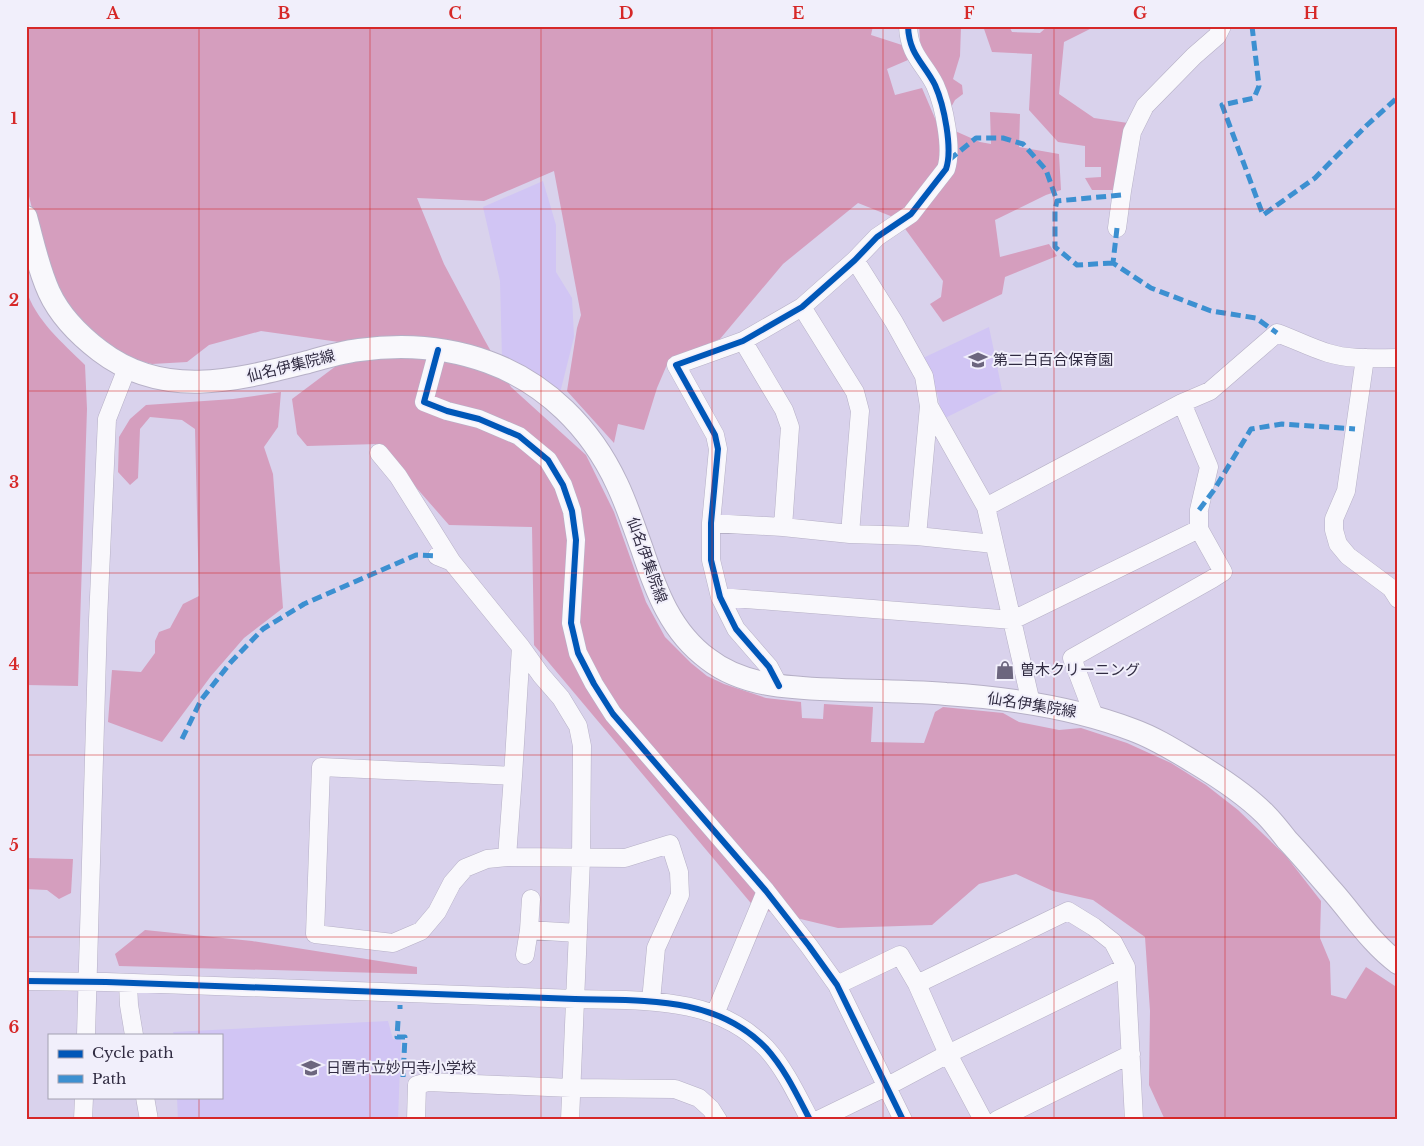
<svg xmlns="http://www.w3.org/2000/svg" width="1424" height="1146" font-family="'Libre Baskerville','Noto Sans JP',serif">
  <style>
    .built { fill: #d1c5f4 }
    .forest { fill: #d59ebe }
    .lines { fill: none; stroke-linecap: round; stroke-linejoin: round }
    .minor-casing { stroke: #b6b0c6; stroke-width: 19 }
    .major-casing { stroke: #b6b0c6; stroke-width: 24 }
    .minor { stroke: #f9f8fc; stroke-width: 18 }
    .major { stroke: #f9f8fc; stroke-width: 22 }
    .quiet { stroke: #3c90d1; stroke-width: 5; stroke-dasharray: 10 5; stroke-linecap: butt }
    .cycleway-casing { stroke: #f1effb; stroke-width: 9 }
    .cycleway { stroke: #0057b8; stroke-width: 6 }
    .grid { fill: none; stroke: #d62828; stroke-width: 1; stroke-opacity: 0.55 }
    .labels { text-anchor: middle; stroke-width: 4; stroke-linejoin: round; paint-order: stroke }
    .poi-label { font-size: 15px; fill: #312c42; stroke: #f1effb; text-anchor: start }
    .street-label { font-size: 15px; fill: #312c42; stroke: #f1effb }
    .neatline { fill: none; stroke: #d62828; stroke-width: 2 }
    .grid-label { font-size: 16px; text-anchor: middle; font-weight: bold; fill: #d62828 }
  </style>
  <rect width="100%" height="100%" fill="#d9d2ec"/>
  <path class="built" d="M543,181L556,225V272L572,298L574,337L560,393L502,358L500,281L483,207Z
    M989,327L1002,390L943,419L937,392L923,358Z
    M388,1021L393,1039H401L398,1120H178L177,1097H221V1035H174L173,1032Z"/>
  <path class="forest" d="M26,26H873L871,35L902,45L908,60L887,69L895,95L922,88L937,123L980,142L991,144L990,112L1020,114L1019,147L1059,154L1061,190L1046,195L995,220L1000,257L1049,244L1057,256L1005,277L1002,294L943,322L930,304L941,297L943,281L898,219L858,203L783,264L720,339L669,360L657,388L644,430L618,424L614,443L567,391L577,328L581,315L554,171L484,201L417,198L444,264L484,339L511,387L586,455L614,512L646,602L665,637L691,663L707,676L724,684L766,698L801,702L802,718L823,719L824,704L873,707L871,742L924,743L935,712L943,707L1003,713L1019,722L1059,730L1081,728L1127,743L1171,763L1206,785L1238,810L1286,856L1321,901L1320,938L1330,962L1331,995L1346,999L1366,967L1398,988V1120H1165L1149,1085L1150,1011L1145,937L1093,900L1053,891L1016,874L979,884L932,925L838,928L755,908L534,645L532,527L449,525L378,444L307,446L297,434L292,399L344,360L339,342L261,331L209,345L187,362L152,364L120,356L80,324L54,286L41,245L26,184Z
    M919,26H965L961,27L960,56L953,79L962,85L963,94L955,100L949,111L921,54Z
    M983,26H1009L1012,32L1040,33L1048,26H1096L1064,42L1059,94L1094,118L1128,123L1116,190H1092L1085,178L1101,177V167H1085V146L1058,142L1029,110L1032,54L992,52Z
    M26,289C35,320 63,343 85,365L87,409L78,686L26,685Z
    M281,392L278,427L264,447L273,474L283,608L244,638L211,676L162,742L108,722L112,670L141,672L155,653V641L159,632L170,628L183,604L199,596L195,429L182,420L150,417L140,429L138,478L130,485L118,472L119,437L130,419L146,405L233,399Z
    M26,858L73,859L71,893L59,899L47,890L26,889Z
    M145,930L252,941L417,967V974L119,966L115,954Z"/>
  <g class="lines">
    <g class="minor-casing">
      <path id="minor" d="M1117,228L1122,191L1132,132L1145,106L1194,56L1217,36L1222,26
        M855,260L894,322L924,376L929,406L986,507L1031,703
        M802,307L855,392L860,411L850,534
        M743,341L784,410L790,427L783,527
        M438,350L424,402L447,411L479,419L519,436L548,460L563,485L572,511L576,540L571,623L578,653L594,684L613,714L766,891L809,946L837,985L903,1120
        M1365,358L1346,491L1334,519V530L1338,544L1348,556L1391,588L1398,599
        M379,453L398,476L452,562
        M986,507L1182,403L1210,391L1277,333C1294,339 1311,348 1328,353C1350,360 1375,358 1398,358
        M711,523L783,527L850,534L917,536L994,544
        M917,536L929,406
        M437,556L452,562L521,647L541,675L561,698L578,726L582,746L581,859L570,1120
        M720,597L1013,620L1199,529
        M779,686L769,667L736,629L720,597L711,560V523L718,449L715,435L676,365L743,341L802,307L855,260L877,237L911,214L946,169C953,149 944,105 935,85C924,63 909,55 908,26
        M1094,716L1072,658L1212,579L1223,572L1199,529V510L1209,467L1182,403
        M321,767L513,776L507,857L487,859L465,868L452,883L437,912L421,931L393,943L315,934Z
        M513,776L521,647
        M507,857L625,858L670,844L679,872L680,895L656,948L651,1001
        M531,899L529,930L578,933
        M525,955L529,930
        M26,981L106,982L575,999C642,1001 715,995 766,1048C785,1069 797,1095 810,1120
        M128,983L129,1005L134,1035
        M917,984L1068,911L1094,927L1113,942L1126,967L1134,1120
        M837,985L900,955L917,984L948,1054L983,1120
        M715,1014L766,891
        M86,1035L98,620L107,419L127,368
        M145,1097L149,1120
        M83,1120L84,1097
        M416,1120L417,1085L428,1082L571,1088L675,1089L699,1098L711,1109L718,1120
        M818,1120L886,1087L948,1054L1126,967
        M997,1120L1131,1054"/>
    </g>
    <g class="major-casing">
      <path id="major" d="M26,217C33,242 38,268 49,292C60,316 79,335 100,351C164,400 237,380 308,362C325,357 342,352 359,350C402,344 447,347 488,362C546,383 591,428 617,484C627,505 634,527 642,549C656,591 671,632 708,659C745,688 796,688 841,690C876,691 911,691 946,694C1009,698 1073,707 1133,730C1155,738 1174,750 1194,762C1219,777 1244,793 1265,814C1273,822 1280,831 1287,840C1303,857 1318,875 1333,892C1354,916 1372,944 1398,963"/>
    </g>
    <use href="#minor" class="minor"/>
    <use href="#major" class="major"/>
    <path class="quiet" d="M1252,26L1259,86L1254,98L1222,105L1263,215L1315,178L1366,126L1398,97
      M949,160L976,138H1003L1023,144L1046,170L1057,201
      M1117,228L1113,263L1151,288L1211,311L1256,318L1277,333
      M1113,263L1077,265L1055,247V210L1057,201L1121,195
      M1199,510L1214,490L1251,429L1282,424L1355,429
      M182,739L201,700L231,662L263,629L304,604L416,555L437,556
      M400,1009V1005
      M398,1021L397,1037H405L403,1077"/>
    <g class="cycleway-casing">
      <path id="cycleway" d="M438,350L424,402L447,411L479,419L519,436L548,460L563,485L572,511L576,540L571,623L578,653L594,684L613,714L766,891L809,946L837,985L903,1120
        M779,686L769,667L736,629L720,597L711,560V523L718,449L715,435L676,365L743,341L802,307L855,260L877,237L911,214L946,169C953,149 944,105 935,85C924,63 909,55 908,26
        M26,981L106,982L575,999C642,1001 715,995 766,1048C785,1069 797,1095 810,1120"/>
    </g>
    <use href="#cycleway" class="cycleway"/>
  </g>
  <path class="grid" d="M199,26V1035M370,26V1120M541,26V1120M712,26V1120M883,26V1120M1054,26V1120M1225,26V1120M26,209H1398M26,391H1398M26,573H1398M26,755H1398M26,937H1398M199,1097V1120"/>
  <defs>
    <g id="school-bare" transform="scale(1.5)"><path d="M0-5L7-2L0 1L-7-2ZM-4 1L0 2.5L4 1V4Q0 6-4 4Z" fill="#6c667e" stroke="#f1effb" stroke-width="2.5" paint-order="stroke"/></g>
    <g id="shop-bare" transform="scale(1.5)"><path d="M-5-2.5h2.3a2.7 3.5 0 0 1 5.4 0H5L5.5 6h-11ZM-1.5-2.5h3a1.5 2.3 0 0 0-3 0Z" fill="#6c667e" stroke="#f1effb" stroke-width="2.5" paint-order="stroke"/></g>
  </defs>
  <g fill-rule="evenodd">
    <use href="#school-bare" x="978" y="360"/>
    <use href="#shop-bare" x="1005" y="670"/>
    <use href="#school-bare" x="311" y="1068"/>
  </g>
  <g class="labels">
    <g class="poi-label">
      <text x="993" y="365">第二白百合保育園</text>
      <text x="1020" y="675">曽木クリーニング</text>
      <text x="326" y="1073">日置市立妙円寺小学校</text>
    </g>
    <g class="street-label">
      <text transform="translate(291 366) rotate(-14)" y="5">仙名伊集院線</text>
      <text transform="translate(647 560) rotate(70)" y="5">仙名伊集院線</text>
      <text transform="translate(1032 705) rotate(9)" y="5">仙名伊集院線</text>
    </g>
  </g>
  <rect width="1424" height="1146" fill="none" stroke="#f1effb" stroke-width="55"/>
  <rect x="48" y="1034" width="175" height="65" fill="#f1effb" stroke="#a4a1b1"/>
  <rect x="58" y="1050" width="25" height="8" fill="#0057b8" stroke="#a4a1b1"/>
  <text x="92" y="1058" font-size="15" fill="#312c42">Cycle path</text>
  <rect x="58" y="1075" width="25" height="8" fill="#3c90d1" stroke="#a4a1b1"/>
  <text x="92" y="1084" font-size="15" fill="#312c42">Path</text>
  <rect x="28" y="28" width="1368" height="1090" class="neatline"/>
  <g class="grid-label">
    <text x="113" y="19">A</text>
    <text x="284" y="19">B</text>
    <text x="455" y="19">C</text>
    <text x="626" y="19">D</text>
    <text x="798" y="19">E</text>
    <text x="969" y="19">F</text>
    <text x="1140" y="19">G</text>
    <text x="1311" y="19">H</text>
    <text x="14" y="124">1</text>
    <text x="14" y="306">2</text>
    <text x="14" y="488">3</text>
    <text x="14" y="670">4</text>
    <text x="14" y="851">5</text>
    <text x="14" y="1033">6</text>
  </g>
</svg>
